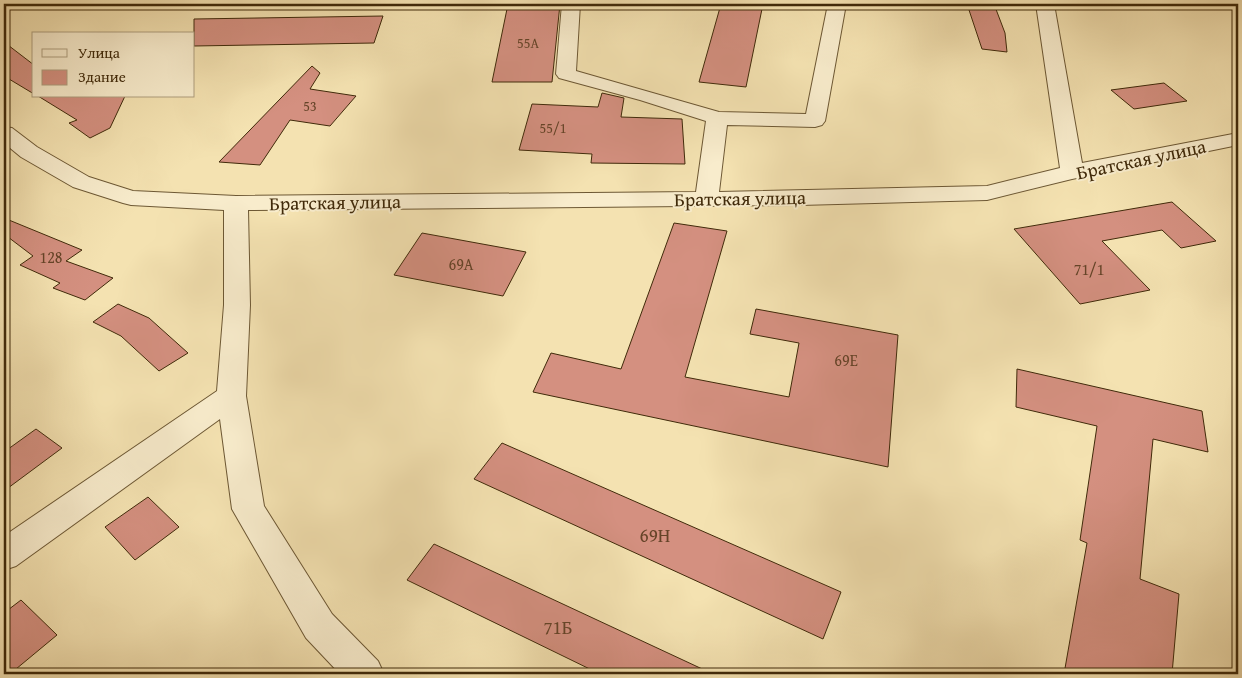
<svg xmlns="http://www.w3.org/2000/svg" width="1242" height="678" font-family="'Gentium Book Plus',serif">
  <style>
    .building { fill: #d49080; stroke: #402a0a }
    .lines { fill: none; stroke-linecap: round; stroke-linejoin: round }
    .minor-casing { stroke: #6d5834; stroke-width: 2 }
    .minor { fill: #f8eccc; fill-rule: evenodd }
    .labels { text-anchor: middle; stroke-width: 4; stroke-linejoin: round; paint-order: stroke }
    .far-number-label { font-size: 14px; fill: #654428 }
    .number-label { font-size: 16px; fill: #654428 }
    .street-label { font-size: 19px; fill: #402a0a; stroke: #f8eccc }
    .near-number-label { font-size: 19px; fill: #654428 }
  </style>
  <rect width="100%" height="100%" fill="#f4e2b1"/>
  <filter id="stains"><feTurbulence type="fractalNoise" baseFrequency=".004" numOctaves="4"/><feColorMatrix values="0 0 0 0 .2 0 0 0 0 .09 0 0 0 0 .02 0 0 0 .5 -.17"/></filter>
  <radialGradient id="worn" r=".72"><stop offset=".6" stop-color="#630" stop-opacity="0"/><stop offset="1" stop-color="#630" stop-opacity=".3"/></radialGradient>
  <path class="building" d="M508,4H560L552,82H492Z
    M721,4H763L746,87L699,82Z
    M967,4H994L1005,33L1007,52L982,49Z
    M383,16L374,43L194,46V19Z
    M4,42L34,65V94L4,76Z
    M312,66L320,73L310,89L356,96L330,126L290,120L260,165L219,162Z
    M1164,83L1187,101L1134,109L1111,90Z
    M602,93L624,98L621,117L682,119L685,164L591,163L592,154L519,150L532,104L598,107Z
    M38,96H125L110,128L90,138L69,123L77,120Z
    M1172,202L1216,241L1181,248L1162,230L1102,241L1150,290L1080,304L1014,229Z
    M4,218L82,250L66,261L113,278L85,300L53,288L60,283L20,265L33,256L4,234Z
    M674,223L727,231L685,377L789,397L799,343L750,334L756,309L898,335L888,467L533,392L551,353L621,369Z
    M422,233L526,252L503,296L394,275Z
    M118,304L149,318L188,353L159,371L121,336L93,322Z
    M1017,369L1202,411L1208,452L1153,439L1140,579L1179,594L1172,674H1064L1087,543L1080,540L1097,426L1016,407Z
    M36,429L62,448L4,491V452Z
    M502,443L841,592L823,639L474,479Z
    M148,497L179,527L135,560L105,527Z
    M434,544L713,674H600L407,580Z
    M21,600L57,635L10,674H4V613Z"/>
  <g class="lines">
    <g class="minor-casing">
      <path id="minor" d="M562,4H580L576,71L719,112L806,114L828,4H846L825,121L822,125L815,127L727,125L719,192L987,186L1060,168L1036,4H1054L1082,163L1238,133V145L1072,179L987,200L800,205L248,210L250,305L246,396L264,506L332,614L378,661L384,674H340L306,638L232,509L220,419L16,566L4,570V536L217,391L224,305V210L131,205L123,203L73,187L21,157L4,143V127L12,128L37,147L89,177L133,191L236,196L696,192L706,121L640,100L559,78L556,74Z"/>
    </g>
    <use href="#minor" class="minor"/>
  </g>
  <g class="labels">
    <g class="far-number-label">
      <text x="528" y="48">55А</text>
      <text x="310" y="111">53</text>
      <text x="553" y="133">55/1</text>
    </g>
    <g class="number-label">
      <text x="51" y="263">128</text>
      <text x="461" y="270">69А</text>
      <text x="1089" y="275">71/1</text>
      <text x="846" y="366">69Е</text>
    </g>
    <g class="street-label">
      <text transform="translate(1141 159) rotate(-12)" y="7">Братская улица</text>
      <text transform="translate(740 198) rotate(-1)" y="7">Братская улица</text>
      <text transform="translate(335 202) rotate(-1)" y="7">Братская улица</text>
    </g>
    <g class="near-number-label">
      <text x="655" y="542">69Н</text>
      <text x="558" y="634">71Б</text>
    </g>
  </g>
  <rect width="1242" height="678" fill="none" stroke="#f4e2b1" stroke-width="20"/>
  <rect x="5" y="5" width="1232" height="668" fill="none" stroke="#402a0a" stroke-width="2.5"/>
  <rect x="10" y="10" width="1222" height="658" fill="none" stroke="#402a0a"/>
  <rect x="32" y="32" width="162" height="65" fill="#f8eccc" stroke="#ae9e7e"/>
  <rect x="42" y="49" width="25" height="8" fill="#f8eccc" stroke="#ae9e7e"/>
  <text x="78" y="58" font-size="15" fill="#402a0a">Улица</text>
  <rect x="42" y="70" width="25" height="15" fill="#d49080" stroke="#ae9e7e"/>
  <text x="78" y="82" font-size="15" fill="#402a0a">Здание</text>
  <rect width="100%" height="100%" filter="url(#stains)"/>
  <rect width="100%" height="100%" fill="url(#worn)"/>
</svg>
